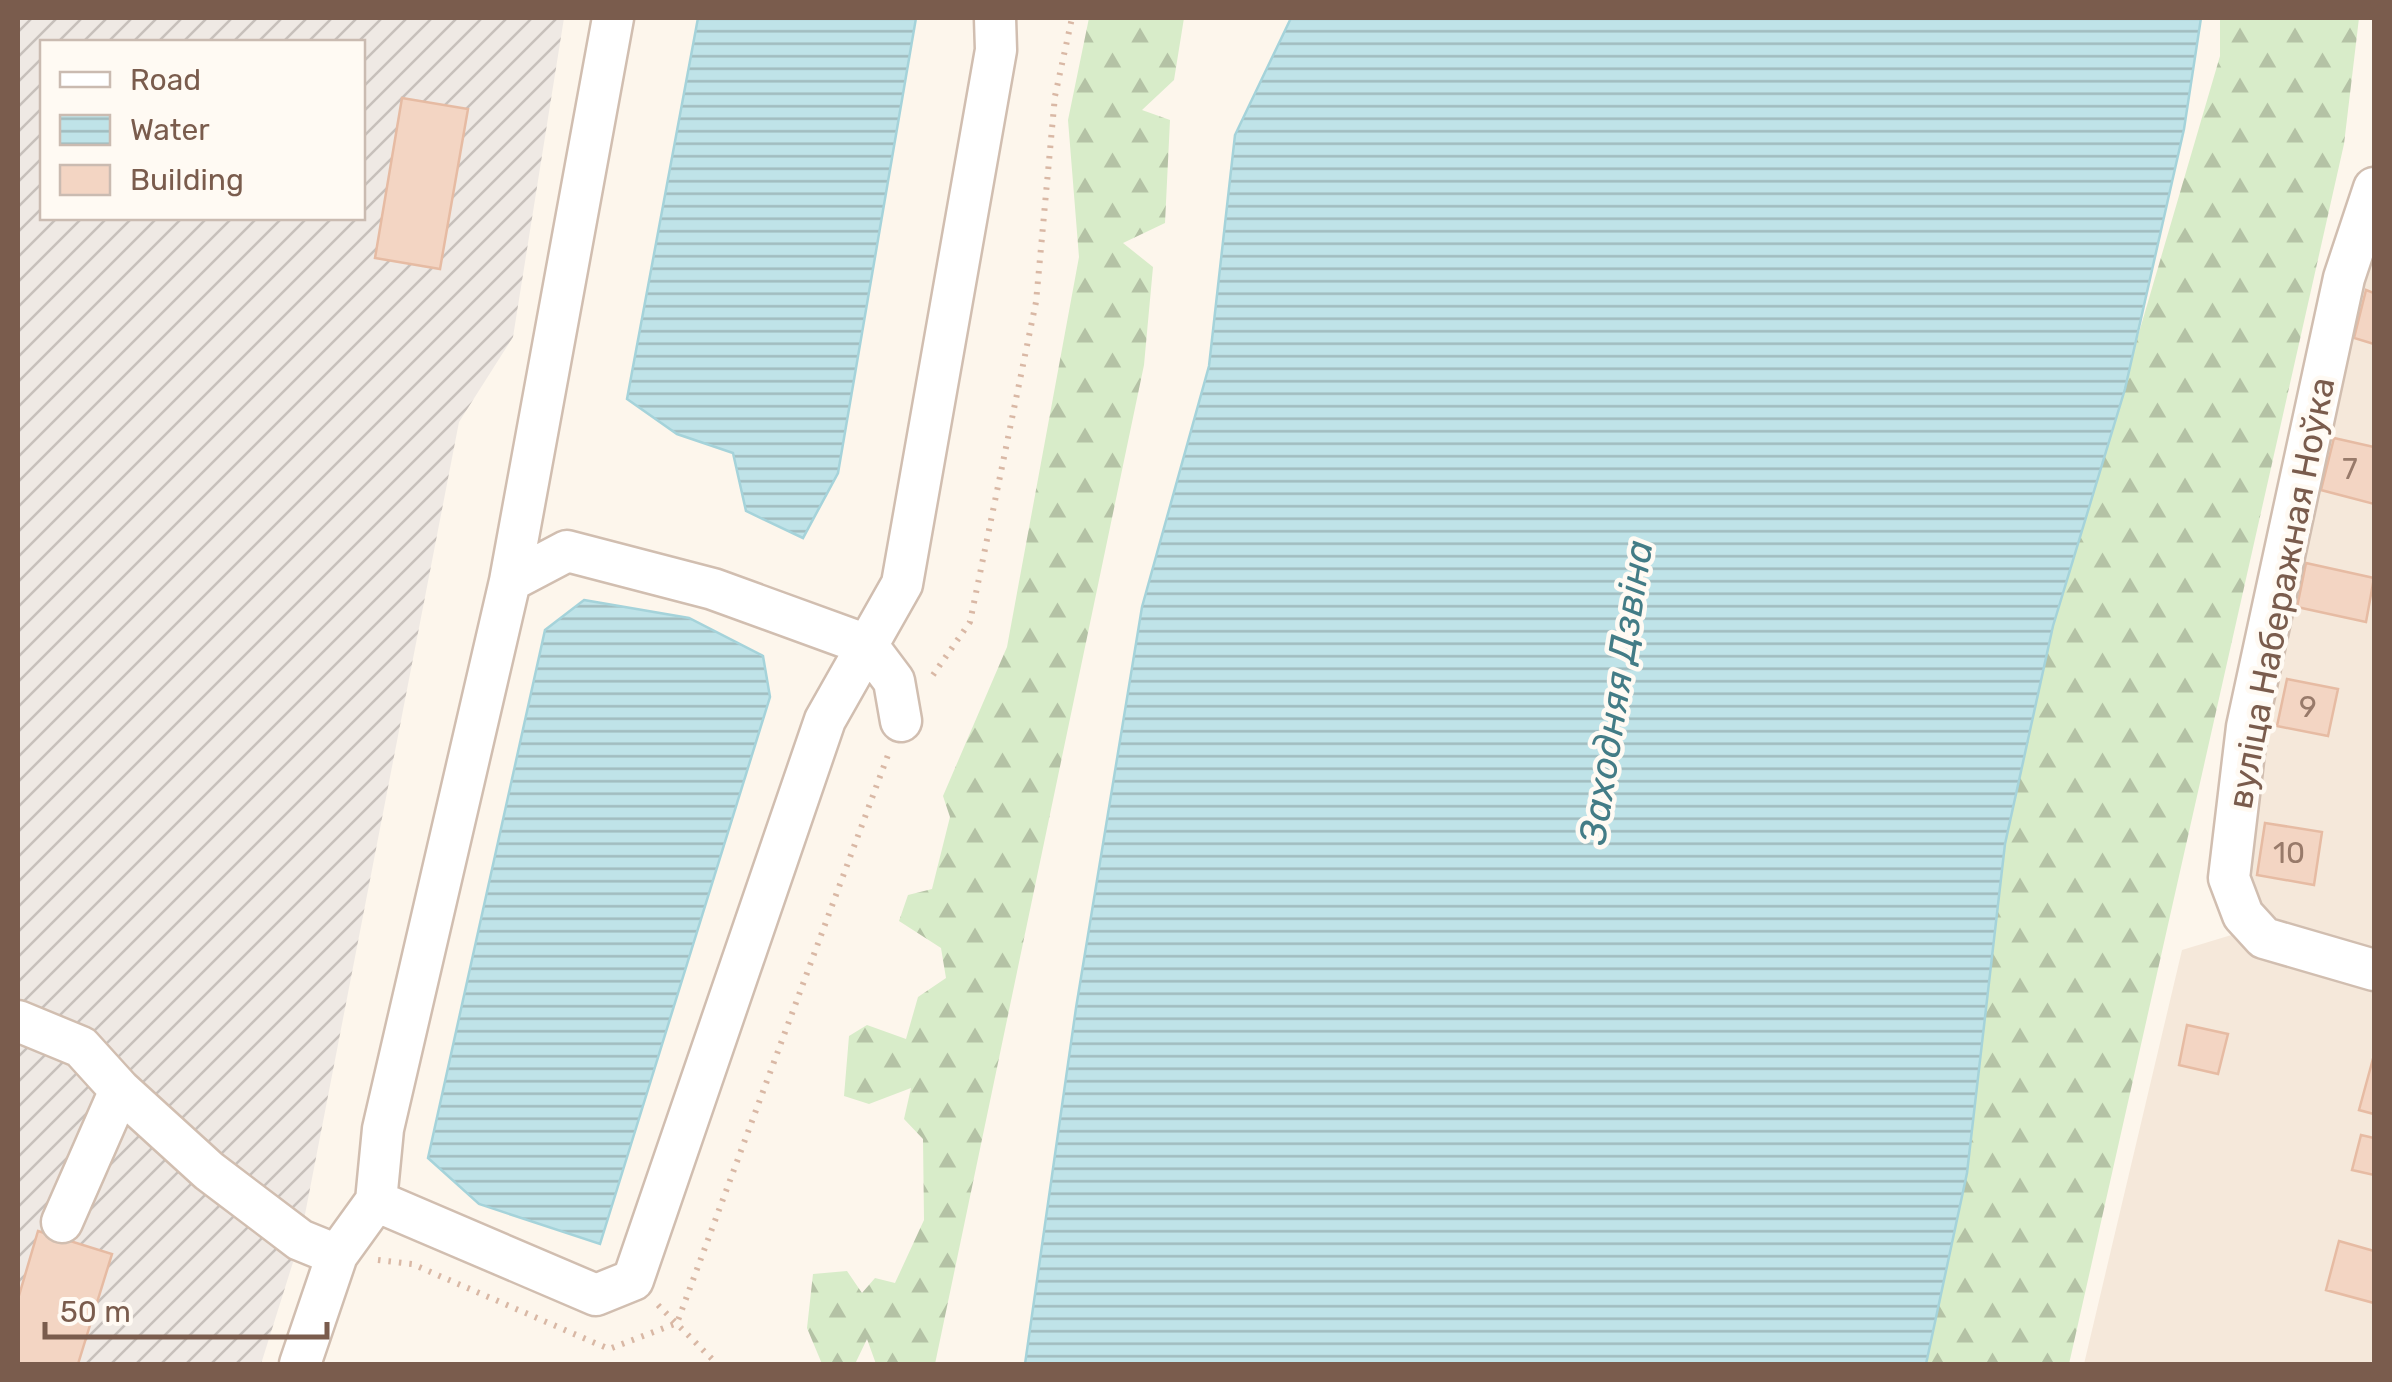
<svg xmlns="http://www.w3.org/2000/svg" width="2392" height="1382" font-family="Rubik,sans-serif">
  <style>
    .residential { fill: #f5e8da }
    .industrial { fill: url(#industrial-furrows); fill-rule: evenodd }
    .forest { fill: url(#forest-firs) }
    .water { fill: url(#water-rules); stroke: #a5d3da; stroke-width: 2.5 }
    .building { fill: #f3d5c3; stroke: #e6bba3; stroke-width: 2.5 }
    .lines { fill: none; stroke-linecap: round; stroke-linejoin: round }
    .minor-casing { stroke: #d1beb0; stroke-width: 45 }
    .path { stroke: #d9b8a5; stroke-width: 6; stroke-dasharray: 2.5 8; stroke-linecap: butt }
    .minor { stroke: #fff; stroke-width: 40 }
    .labels { text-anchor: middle; stroke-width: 9; stroke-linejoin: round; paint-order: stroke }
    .number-label { font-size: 30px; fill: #987a6a }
    .street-label { font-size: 35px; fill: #7a5c4d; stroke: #fffaf3 }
    .water-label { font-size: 38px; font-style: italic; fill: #437c86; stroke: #fffaf3 }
  </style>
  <defs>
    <pattern id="industrial-furrows" width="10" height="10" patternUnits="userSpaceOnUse" patternTransform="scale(2.5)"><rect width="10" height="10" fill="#efe9e4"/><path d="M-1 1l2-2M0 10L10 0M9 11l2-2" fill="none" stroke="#c7c0bb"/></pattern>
    <pattern id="forest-firs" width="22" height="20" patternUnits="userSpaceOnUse" patternTransform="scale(2.5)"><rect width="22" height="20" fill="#d8ecc9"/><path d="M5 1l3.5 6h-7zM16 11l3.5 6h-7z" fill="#b4c2a5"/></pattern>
    <pattern id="water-rules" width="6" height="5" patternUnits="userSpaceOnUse" patternTransform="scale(2.5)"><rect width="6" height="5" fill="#bfe3e8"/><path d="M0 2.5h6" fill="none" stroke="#a0bbbe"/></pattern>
  </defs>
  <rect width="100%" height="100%" fill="#fdf6ec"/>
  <path class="residential" d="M2374,230V1364H2084L2182,950L2271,923L2244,878L2263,745Z"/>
  <path class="industrial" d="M18,18H564L513,337L459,422L300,1240L261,1364H18ZM42,42H362V218H42Z"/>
  <path class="forest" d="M1089,18H1184L1174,80L1142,110L1170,120L1165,223L1123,243L1153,267L1144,365L935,1364H876L867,1339L855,1364H822L807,1328L813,1274L847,1271L862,1293L875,1278L895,1283L924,1220L923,1139L904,1119L911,1088L869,1104L844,1096L849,1036L867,1025L906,1039L918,997L946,978L941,948L899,921L908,895L932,889L950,817L943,796L1007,647L1079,257L1068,120Z
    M2220,18H2359L2344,144L2069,1364H1926L1967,1173L2005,844L2053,626L2220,56Z"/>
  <path class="water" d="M698,18H916L838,473L803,538L746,511L733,453L677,434L627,399Z
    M1291,18H2201L2184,129L2125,389L2053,626L2005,844L1967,1173L1926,1364H1025L1076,1008L1142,607L1209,366L1235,135Z
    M584,600L689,618L763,656L770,697L600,1244L479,1204L428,1158L545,630Z"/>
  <path class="building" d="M402,98L468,109L440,269L375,258Z
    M2366,290L2374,293V344L2354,338Z
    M2334,438L2374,447V504L2321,490Z
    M2306,563L2374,578L2366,622L2297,607Z
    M2287,679L2338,689L2328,736L2277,726Z
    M2265,823L2322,832L2314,885L2257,875Z
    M2187,1025L2228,1034L2218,1074L2179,1065Z
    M2374,1055V1114L2359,1110Z
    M2361,1135L2374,1138V1175L2352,1170Z
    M38,1231L112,1254L78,1364H18V1299Z
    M2339,1241L2374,1251V1303L2326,1290Z"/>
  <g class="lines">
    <g class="minor-casing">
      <path id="minor" d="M2374,188L2344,278L2247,727L2229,878L2243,915L2264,938L2374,970
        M510,581L567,551L713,589L867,645L894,681L901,721
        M18,1021L81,1047L120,1090L209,1171L300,1240L337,1255
        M376,1201L596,1295L633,1280L825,720L902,584L996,50L995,18
        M62,1222L120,1090
        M300,1364L337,1255L376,1201L383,1129L510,581L613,18"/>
    </g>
    <path class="path" d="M933,675L970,622L1036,302L1055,96L1072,18
      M378,1260L412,1264L609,1349L677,1323L888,755
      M658,1305L717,1364"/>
    <use href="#minor" class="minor"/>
  </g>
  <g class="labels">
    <g class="number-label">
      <text x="2350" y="479">7</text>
      <text x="2308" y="717">9</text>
      <text x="2289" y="863">10</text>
    </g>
    <g class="street-label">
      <text transform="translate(2281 593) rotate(-79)" y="12">вуліца Наберажная Ноўка</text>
    </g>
    <g class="water-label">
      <text transform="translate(1616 692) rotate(-81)" y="13">Заходняя Дзвіна</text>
    </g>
  </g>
  <rect width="2392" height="1382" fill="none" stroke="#7a5c4d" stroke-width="40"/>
  <rect x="40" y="40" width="325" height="180" fill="#fffaf3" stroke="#cabbb1" stroke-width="2.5"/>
  <rect x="60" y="72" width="50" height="15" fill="#ffffff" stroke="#cabbb1" stroke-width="2.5"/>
  <text x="130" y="90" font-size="30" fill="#7a5c4d">Road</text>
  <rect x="60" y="115" width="50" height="30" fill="url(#water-rules)" stroke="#cabbb1" stroke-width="2.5"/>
  <text x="130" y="140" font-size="30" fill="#7a5c4d">Water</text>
  <rect x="60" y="165" width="50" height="30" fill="#f3d5c3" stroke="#cabbb1" stroke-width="2.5"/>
  <text x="130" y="190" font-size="30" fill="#7a5c4d">Building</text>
  <path d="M45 1322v15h282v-15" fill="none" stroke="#7a5c4d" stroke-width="5"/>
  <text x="60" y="1322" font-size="30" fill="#7a5c4d" stroke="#fffaf3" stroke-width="8" paint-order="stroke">50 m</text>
</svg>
